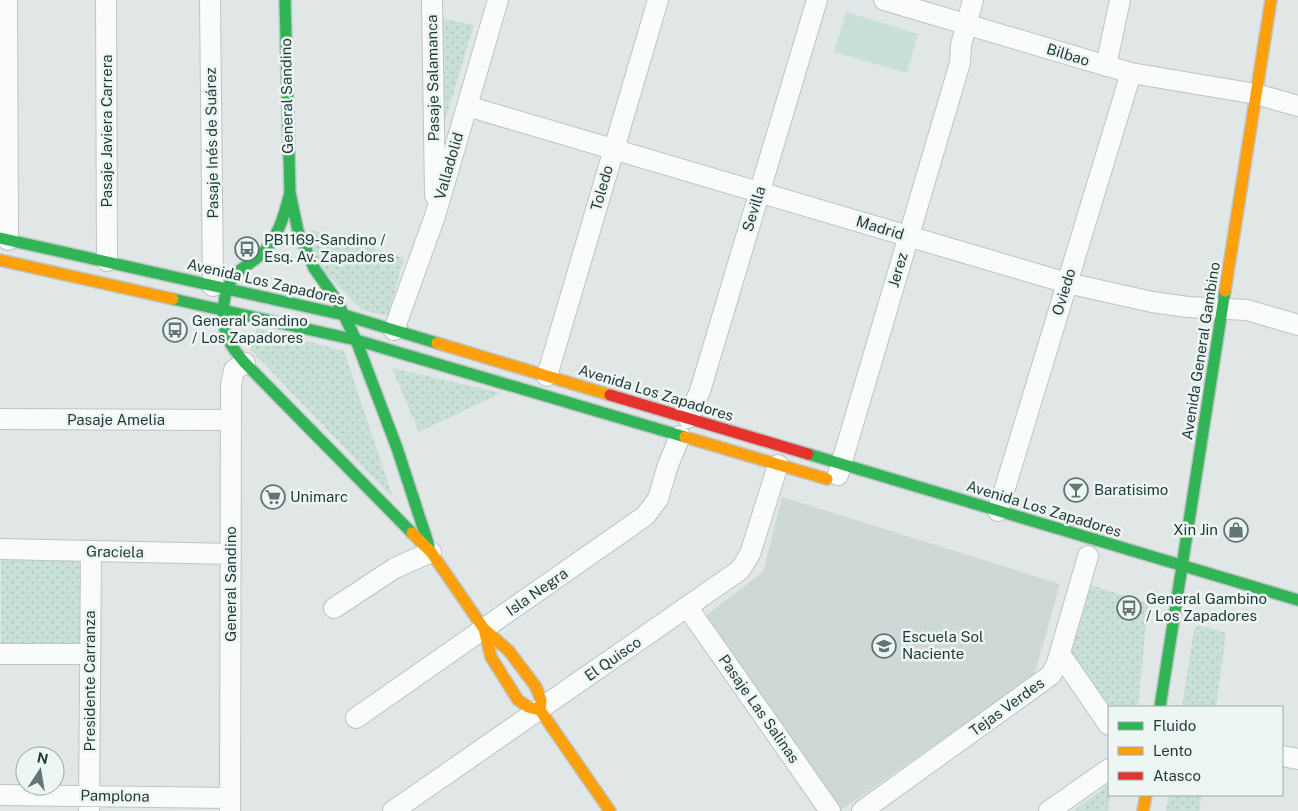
<svg xmlns="http://www.w3.org/2000/svg" width="1298" height="811" font-family="'Public Sans',sans-serif">
  <style>
    .built { fill: #ced8d6 }
    .grass { fill: url(#grass-dots) }
    .garden { fill: #c9e0d7 }
    .lines { fill: none; stroke-linecap: round; stroke-linejoin: round }
    .street-casing { stroke: #bec3c3; stroke-width: 22 }
    .fast-casing { stroke: #bdc4c3; stroke-width: 14 }
    .slow-casing { stroke: #bdc4c3; stroke-width: 14 }
    .jam-casing { stroke: #bdc4c3; stroke-width: 14 }
    .street { stroke: #fafbfb; stroke-width: 20 }
    .fast { stroke: #30b455; stroke-width: 11 }
    .slow { stroke: #ff9f0a; stroke-width: 11 }
    .jam { stroke: #e5322d; stroke-width: 11 }
    .labels { text-anchor: middle; stroke-width: 5; stroke-linejoin: round; paint-order: stroke }
    .street-label { font-size: 15px; fill: #1f3938; stroke: #eef6f4 }
    .poi-label { font-size: 15px; fill: #1f3938; stroke: #eef6f4; text-anchor: start }
  </style>
  <defs>
    <pattern id="grass-dots" width="8" height="8" patternUnits="userSpaceOnUse" patternTransform="scale(1.25)"><rect width="8" height="8" fill="#c9e0d7"/><path d="M2 2h.1M6 6h.1" fill="none" stroke="#acc1b9" stroke-width="1.8" stroke-linecap="round"/></pattern>
  </defs>
  <rect width="100%" height="100%" fill="#e1e6e6"/>
  <path class="built" d="M782,497L1060,584L1034,676L841,810L705,616L763,572Z"/>
  <path class="grass" d="M441,18L474,25L441,134Z
    M309,229L404,258L388,316L362,310L314,261Z
    M257,328L344,351L393,498L250,349Z
    M392,368L501,393L419,432Z
    M1,554H84V644H1Z
    M1088,584L1148,604L1138,707H1109V733L1066,673Z
    M1199,625L1226,633L1216,707H1182L1194,629Z
    M1109,785L1110,795L1108,811H1073Z
    M1169,795H1202L1199,811H1166Z"/>
  <path class="garden" d="M846,12L918,34L907,73L834,52Z"/>
  <g class="lines">
    <g class="street-casing">
      <path id="street" d="M7,0L8,240
        M106,0L107,261
        M210,0L213,286
        M432,0L435,195
        M884,0L1131,73L1256,94L1298,106
        M1106,66L1120,0
        M467,106L1067,283L1152,302L1188,307L1247,310L1298,325
        M394,330L435,216L498,0
        M547,376L658,0
        M688,418L700,391L817,0
        M0,419L231,420
        M838,475L960,63L961,45L973,0
        M998,511L1131,73
        M0,549L231,554
        M334,608L395,568L431,552
        M688,608L830,811
        M0,654H90
        M1060,654L1109,725
        M356,718L645,516L658,499L668,465L680,436
        M1282,756L1298,759
        M0,795L230,798
        M89,811L91,551
        M230,811L231,385L234,370L245,363
        M393,811L740,570L750,554L778,465
        M862,811L1051,675L1057,663L1088,556
        M1049,811L1109,769"/>
    </g>
    <g class="fast-casing">
      <path id="fast" d="M285,0L290,193L298,231L314,268L337,301L356,340L397,448L429,546
        M290,193C285,212 280,231 268,247C258,260 246,264 236,274C221,291 220,322 229,341C233,349 239,356 245,363L412,533
        M0,238L344,315L437,343
        M173,299L356,340L685,437
        M808,454L1298,600
        M1160,707L1225,291"/>
    </g>
    <g class="slow-casing">
      <path id="slow" d="M0,260L173,299
        M1225,291L1271,0
        M437,343L610,395
        M685,437L827,479
        M412,533L431,552L484,629L509,651L536,687L541,700L540,710L610,811
        M484,629L491,657L518,700L528,707L540,710
        M1143,811L1146,795"/>
    </g>
    <g class="jam-casing">
      <path id="jam" d="M610,395L808,454"/>
    </g>
    <use href="#street" class="street"/>
    <use href="#fast" class="fast"/>
    <use href="#slow" class="slow"/>
    <use href="#jam" class="jam"/>
  </g>
  <defs>
    <g id="bus-ring" transform="scale(1.25)"><circle r="9.5" fill="#eef6f4" stroke="#637675" stroke-width="1.5"/><path d="M-5-6H5V4H4V6H2V4H-2V6H-4V4H-5ZM-3.5-4V0h7V-4ZM-3.5 1.2v1.5H-2V1.2ZM2 1.2v1.5H3.5V1.2Z" fill="#637675"/></g>
    <g id="bar-ring" transform="scale(1.25)"><circle r="9.5" fill="#eef6f4" stroke="#637675" stroke-width="1.5"/><path d="M-6-5H6L.8 .8V4.5H3.5V6h-7V4.5H-.8V.8Z" fill="#637675"/></g>
    <g id="supermarket-ring" transform="scale(1.25)"><circle r="9.5" fill="#eef6f4" stroke="#637675" stroke-width="1.5"/><path d="M-6-5.5h2.5l.6 2H6L4.5 2H-2.5L-4.4-4H-6ZM-1.5 3.2a1.3 1.3 0 1 0 .1 0ZM3 3.2a1.3 1.3 0 1 0 .1 0Z" fill="#637675"/></g>
    <g id="shop-ring" transform="scale(1.25)"><circle r="9.5" fill="#eef6f4" stroke="#637675" stroke-width="1.5"/><path d="M-5-2.5h2.3a2.7 3.5 0 0 1 5.4 0H5L5.5 6h-11ZM-1.5-2.5h3a1.5 2.3 0 0 0-3 0Z" fill="#637675"/></g>
    <g id="school-ring" transform="scale(1.25)"><circle r="9.5" fill="#eef6f4" stroke="#637675" stroke-width="1.5"/><path d="M0-5L7-2L0 1L-7-2ZM-4 1L0 2.5L4 1V4Q0 6-4 4Z" fill="#637675"/></g>
  </defs>
  <g fill-rule="evenodd">
    <use href="#bus-ring" x="247" y="249"/>
    <use href="#bus-ring" x="175" y="330"/>
    <use href="#bar-ring" x="1076" y="490"/>
    <use href="#supermarket-ring" x="273" y="497"/>
    <use href="#shop-ring" x="1236" y="530"/>
    <use href="#bus-ring" x="1129" y="608"/>
    <use href="#school-ring" x="884" y="646"/>
  </g>
  <g class="labels">
    <g class="street-label">
      <text transform="translate(1068 55) rotate(17)" y="5">Bilbao</text>
      <text transform="translate(433 78) rotate(-91)" y="5">Pasaje Salamanca</text>
      <text transform="translate(287 96) rotate(-91)" y="5">General Sandino</text>
      <text transform="translate(107 131) rotate(-90)" y="5">Pasaje Javiera Carrera</text>
      <text transform="translate(212 143) rotate(-91)" y="5">Pasaje Inés de Suárez</text>
      <text transform="translate(449 166) rotate(-74)" y="5">Valladolid</text>
      <text transform="translate(602 188) rotate(-74)" y="5">Toledo</text>
      <text transform="translate(754 209) rotate(-73)" y="5">Sevilla</text>
      <text transform="translate(880 228) rotate(17)" y="5">Madrid</text>
      <text transform="translate(898 270) rotate(-74)" y="5">Jerez</text>
      <text transform="translate(266 282) rotate(13)" y="5">Avenida Los Zapadores</text>
      <text transform="translate(1064 292) rotate(-73)" y="5">Oviedo</text>
      <text transform="translate(1201 351) rotate(-81)" y="5">Avenida General Gambino</text>
      <text transform="translate(656 393) rotate(17)" y="5">Avenida Los Zapadores</text>
      <text x="116" y="425">Pasaje Amelia</text>
      <text transform="translate(1044 509) rotate(17)" y="5">Avenida Los Zapadores</text>
      <text transform="translate(115 552) rotate(1)" y="5">Graciela</text>
      <text transform="translate(231 584) rotate(-90)" y="5">General Sandino</text>
      <text transform="translate(537 592) rotate(-35)" y="5">Isla Negra</text>
      <text transform="translate(613 659) rotate(-35)" y="5">El Quisco</text>
      <text transform="translate(90 681) rotate(-90)" y="5">Presidente Carranza</text>
      <text transform="translate(1007 707) rotate(-36)" y="5">Tejas Verdes</text>
      <text transform="translate(759 709) rotate(55)" y="5">Pasaje Las Salinas</text>
      <text transform="translate(115 796) rotate(1)" y="5">Pamplona</text>
    </g>
    <g class="poi-label">
      <text x="264" y="245">PB1169-Sandino /<tspan x="264" dy="17">Esq. Av. Zapadores</tspan></text>
      <text x="192" y="326">General Sandino<tspan x="192" dy="17">/ Los Zapadores</tspan></text>
      <text x="1094" y="495">Baratisimo</text>
      <text x="290" y="502">Unimarc</text>
      <text x="1218" y="535" text-anchor="end">Xin Jin</text>
      <text x="1146" y="604">General Gambino<tspan x="1146" dy="17">/ Los Zapadores</tspan></text>
      <text x="902" y="642">Escuela Sol<tspan x="902" dy="17">Naciente</tspan></text>
    </g>
  </g>
  <rect x="1108" y="706" width="175" height="90" fill="#eef6f4" stroke="#9baaa9"/>
  <rect x="1118" y="722" width="25" height="8" fill="#30b455" stroke="#9baaa9"/>
  <text x="1153" y="731" font-size="15" fill="#1f3938">Fluido</text>
  <rect x="1118" y="747" width="25" height="8" fill="#ff9f0a" stroke="#9baaa9"/>
  <text x="1153" y="756" font-size="15" fill="#1f3938">Lento</text>
  <rect x="1118" y="772" width="25" height="8" fill="#e5322d" stroke="#9baaa9"/>
  <text x="1153" y="781" font-size="15" fill="#1f3938">Atasco</text>
  <g transform="translate(40 771) rotate(12)"><circle r="24" fill="#eef6f4" stroke="#9baaa9"/>
  <path d="M0-4L9 19L0 12L-9 19Z" fill="#637675"/>
  <text y="-8" font-size="14" font-weight="bold" text-anchor="middle" fill="#1f3938">N</text>
  </g>
</svg>
